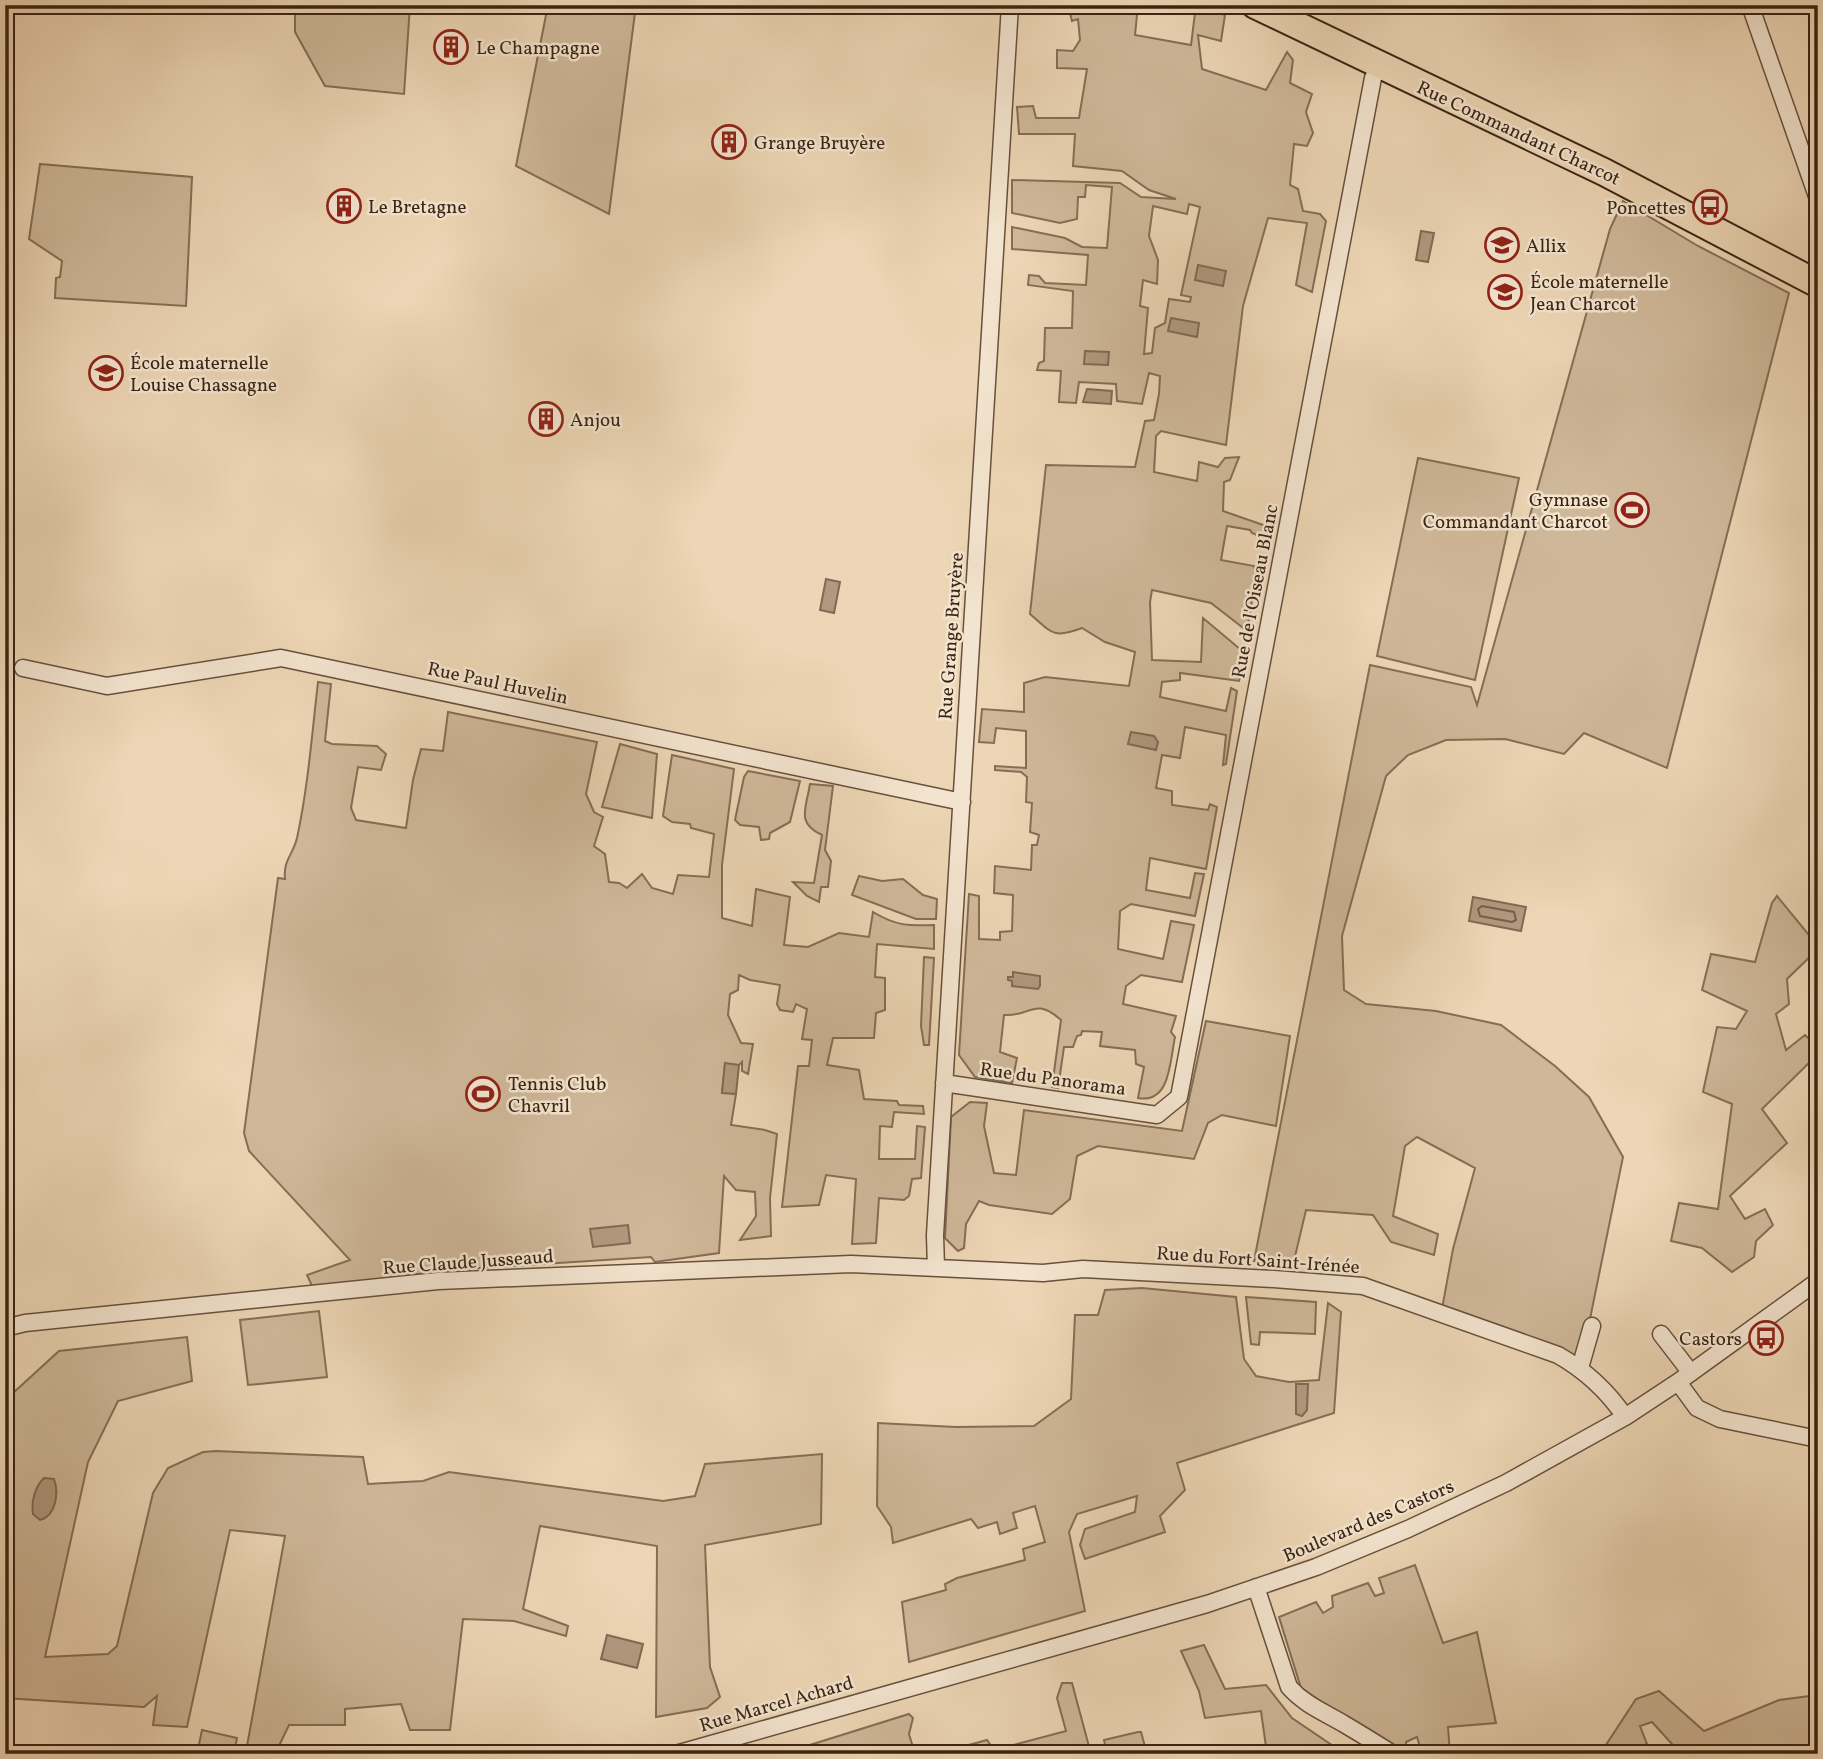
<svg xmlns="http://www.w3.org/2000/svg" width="1823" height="1759" font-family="Vollkorn,serif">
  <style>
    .green { fill: #cfb899; stroke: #856e56; stroke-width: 2; fill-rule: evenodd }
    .water { fill: #b0997e; stroke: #816a53; stroke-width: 2 }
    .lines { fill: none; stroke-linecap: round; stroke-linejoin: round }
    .shore { stroke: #765e48; stroke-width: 2 }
    .street-casing { stroke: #68503c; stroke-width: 19 }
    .primary-casing { stroke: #3b2413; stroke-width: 30 }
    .street { stroke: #f3e4cf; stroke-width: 16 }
    .primary { stroke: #edd6b5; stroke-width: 26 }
    .labels { text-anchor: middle; stroke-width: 5; stroke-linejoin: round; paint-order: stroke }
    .poi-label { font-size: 19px; fill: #3b2413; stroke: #f3e4cf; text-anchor: start }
    .street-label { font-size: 19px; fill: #3b2413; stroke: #f3e4cf }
  </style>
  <rect width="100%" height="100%" fill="#edd6b5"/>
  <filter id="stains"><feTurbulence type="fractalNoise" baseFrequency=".00286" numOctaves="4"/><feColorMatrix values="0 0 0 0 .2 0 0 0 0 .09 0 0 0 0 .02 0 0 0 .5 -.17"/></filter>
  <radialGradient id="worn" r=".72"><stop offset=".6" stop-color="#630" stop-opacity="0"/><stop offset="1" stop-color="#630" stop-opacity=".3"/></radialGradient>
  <path class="green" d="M295,5H410L404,94L325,86L295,32Z
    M548,5H636L609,214L516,166Z
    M1068,5H1138L1135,35L1191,45L1196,5L1225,15L1221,41L1198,35L1202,69L1266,90L1287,52L1293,60L1290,83L1312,94L1306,112L1313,133L1307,146L1294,144L1290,185L1298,189L1303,211L1320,214L1326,221L1312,292L1296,285L1307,223L1268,218L1243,306L1226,445L1161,431L1156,436L1154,472L1197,481L1199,462L1218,467L1225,458L1239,457L1230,480L1224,482L1223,511L1266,526V539L1252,533L1250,530L1227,526L1221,560L1254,566L1256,576L1247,631L1211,603L1152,590L1150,602L1152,660L1201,662L1203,618L1246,654L1239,681L1180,673V680L1162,682L1160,697L1226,711L1231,688L1237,691L1226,764L1223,765L1226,735L1185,727L1180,758L1162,755L1156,788L1172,791V805L1208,810L1210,804L1217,807L1206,869L1150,858L1146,890L1190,898L1195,873L1204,874L1195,916L1131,904L1120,911L1118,949L1163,959L1171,921L1194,925L1182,982L1141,975L1126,986L1123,1004L1176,1016L1171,1032L1175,1037C1170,1059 1171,1104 1138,1098L1144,1067L1136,1064L1135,1050L1100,1046L1102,1032L1082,1031L1081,1035L1077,1036L1073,1047H1064L1058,1088L1052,1087L1061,1020C1033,996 1032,1017 1004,1015L1000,1052L1017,1058L1012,1083L975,1077L959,1055L969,894L979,896V939L1000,940V932L1012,931L1013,895L994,893L995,866L1031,870L1032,845H1037L1039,835L1030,832L1032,803L1026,802L1027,777L1021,772L995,770V766L1026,768V731L996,728L994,743L979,742L982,709L1024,712V683L1045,677L1129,686L1135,652L1105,642L1082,628C1053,639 1052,633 1030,614L1046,465L1135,467L1145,421L1154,420L1159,394L1160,376L1149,373L1142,404L1117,401L1116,384L1079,382L1076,403L1059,402L1061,371L1037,370L1039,363L1044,361L1045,328H1072L1073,291L1028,285L1029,275L1039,276L1045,283L1086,285L1088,255L1012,249V227L1065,238L1082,247L1107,248L1112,187L1086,185L1085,197H1078L1077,219L1060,223L1012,213V180L1120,183L1141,197L1176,199L1149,190L1122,171L1073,166L1075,134H1019L1017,107L1033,106L1036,118H1079L1087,69L1057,68V50L1073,51L1080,40L1078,19L1072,21ZM1189,204L1200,207L1181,295L1191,297L1190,302L1169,299L1165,323L1155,328L1152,353L1144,354L1148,308L1140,306L1143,280L1157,284L1158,260L1149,236L1153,206L1187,214Z
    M40,164L192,177L186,306L55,298L56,278L60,277L62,261L29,239Z
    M1623,201L1698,246L1789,293L1667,768L1584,733L1564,754L1505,739L1446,740L1408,755L1386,776L1342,936L1344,990L1366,1004L1436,1011L1501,1025L1555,1066L1589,1097L1623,1157L1580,1368L1441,1314L1453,1249L1475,1168L1417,1137L1405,1146L1393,1216L1438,1234L1434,1255L1391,1242L1373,1215L1306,1210L1293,1265L1254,1261L1370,665L1471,687L1477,705L1610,229Z
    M1418,458L1519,478L1475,680L1377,656Z
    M318,682L331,684L325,741L332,744L377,746L386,754L381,770L358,767L351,808L356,820L406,828L413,780L421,749L443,751L448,712L597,742L586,794L594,812L603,817L594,846L605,854L609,882L619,883L627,888L642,874L652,888L673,894L678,875L709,877L714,834L691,828L690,824L672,822L663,816L672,755L734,769L722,865V918L752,926L756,889L790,897L784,945L808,947L839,933L869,937L873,912C896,926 909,926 934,925V949L877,944L875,977L885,978V1010L876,1013L874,1038H833L827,1065L859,1070L864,1099L897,1101L899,1105L923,1106L924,1114L894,1112L892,1127L880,1126L879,1159H915L917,1126L925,1127L921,1178L912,1179L909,1196L904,1200L879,1198L876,1243L852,1244L856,1179L826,1175L819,1205L782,1207L798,1066H809L812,1040L802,1039L807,1009L796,1004L793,1012L780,1010L777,1004L780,985L750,980L739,975L738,990L730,994L728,1015L741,1043L753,1044L748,1074L742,1071V1062L739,1065L725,1064L722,1092L736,1094L731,1125L765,1130L777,1134L770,1198L771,1236L740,1240L756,1216L755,1192L736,1190L724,1176L719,1253L655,1262L651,1257L449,1270L313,1288L307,1275L350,1260L249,1151L244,1133L278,878L285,879C283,860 293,855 297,838C308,787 312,734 318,682Z
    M620,744L657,754L652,818L602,807Z
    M748,771L800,781L790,822L770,833L769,839L761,840L759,827L740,825L735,820L744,777Z
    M810,784L833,786L825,850L831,861L828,887H821L819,902L807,896L793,882L814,883L822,835C796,823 806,809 810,784Z
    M859,876L882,881L903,879L923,895L937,899L936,919H916L852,895Z
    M1777,896L1818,946V949L1787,979L1789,1004L1776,1014L1786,1050L1805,1035L1818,1047V1054L1762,1109L1787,1143L1730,1196L1745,1219L1765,1209L1773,1225L1756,1241L1754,1257L1732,1272L1702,1248L1671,1241L1679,1203L1718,1209L1732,1104L1703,1092L1717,1027L1736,1029L1747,1011L1702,990L1711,954L1755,962L1772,903Z
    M924,957L934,958L929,1045H924L921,1026Z
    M1206,1021L1290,1036L1276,1126L1222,1115L1208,1123L1194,1159L1098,1146L1077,1156L1070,1199L1052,1214L989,1205L979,1201L966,1224L964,1248L958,1251L945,1238L951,1117L970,1102L987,1103L984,1126L994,1173L1016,1175L1024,1110L1182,1131Z
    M1142,1288L1236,1297L1244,1359L1256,1376L1289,1382L1319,1380L1328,1303L1341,1312L1334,1413L1177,1463L1185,1490L1160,1516L1165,1532L1085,1559L1080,1545L1085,1529L1135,1512L1137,1496L1077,1514L1069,1532L1085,1611L909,1662L902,1602L946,1590L945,1584L957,1578L1025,1560L1023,1549L1045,1542L1035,1506L1013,1513L1017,1528L1000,1534L997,1522L978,1528L971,1519L893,1543L891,1527L877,1506L878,1423L956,1427L1034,1426L1071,1399L1075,1315H1098L1105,1290Z
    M1246,1297L1316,1302L1315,1334L1260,1332L1259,1345L1251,1344Z
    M319,1311L327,1377L248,1385L240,1320Z
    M187,1337L192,1381L118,1401L88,1462L45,1657L108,1654L117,1646L153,1493L168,1468L203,1452L216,1451L363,1457L368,1484L423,1481L449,1472L663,1501L695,1496L705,1464L822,1454L821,1524L705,1545L710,1667L720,1697L707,1708L656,1717L657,1546L540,1526L523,1609L568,1626L566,1636L514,1621L463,1619L450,1730H410L401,1704L345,1709V1725H289L277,1750L247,1746L285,1536L230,1530L187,1727L153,1725L157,1696L144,1707L5,1698V1424L13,1393L59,1351Z
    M1415,1565L1443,1643L1477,1632L1496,1723L1448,1727L1450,1754H1422L1417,1737L1406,1742V1754H1400L1301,1688L1279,1617L1316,1602L1323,1613L1333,1607L1332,1596L1368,1583L1375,1596L1384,1593L1379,1578Z
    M1204,1645L1225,1689L1266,1685L1292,1718L1345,1754H1267L1261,1711L1205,1718L1199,1691L1181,1651Z
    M1062,1683H1072L1091,1754H954V1749L987,1740L994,1750L1066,1731L1057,1698Z
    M1659,1691L1704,1731L1779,1700L1818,1695V1754H1681L1652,1722L1640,1726L1647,1744L1635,1748L1625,1754H1600L1636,1699Z
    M909,1714L913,1718L909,1734L915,1754H781Z
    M202,1730L237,1738L234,1754H197Z
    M1138,1732H1141L1147,1754H1107L1104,1740Z"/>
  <path class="water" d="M1421,231L1434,233L1428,262L1416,260Z
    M1198,265L1226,271L1223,286L1195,280Z
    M1171,318L1199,323L1197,337L1168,331Z
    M1085,351L1109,352L1108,365L1084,364Z
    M1087,389L1112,391L1111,404L1083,402Z
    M826,579L840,582L834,613L820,610Z
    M1131,732L1154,736L1158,742L1156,750L1128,744Z
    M1473,897L1526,907L1521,931L1469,921Z
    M1013,972L1040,976V986L1038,989L1012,986V981L1008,980V977H1013Z
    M725,1063L739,1065L736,1094L722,1093Z
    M628,1225L630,1243L593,1247L590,1229Z
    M1296,1384H1308L1307,1410L1302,1416L1296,1414Z
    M44,1478L54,1479C59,1493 56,1516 40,1520L33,1514C31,1501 35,1487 44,1478Z
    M607,1635L643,1644L637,1668L601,1659Z"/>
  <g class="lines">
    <path class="shore" d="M1482,906L1514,912L1516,920L1512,922L1480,916L1478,909Z"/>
    <g class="street-casing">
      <path id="street" d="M1750,5L1818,199
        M23,668L107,686L281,658L962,802
        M944,1083L1157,1115L1179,1097L1373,78L1379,66
        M936,1268L935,1235L1010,5
        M5,1328L25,1323L438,1281L851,1264L1043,1273L1083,1269L1274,1279L1363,1286L1558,1355C1586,1371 1607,1390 1625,1417
        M1661,1334L1691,1373
        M1580,1368L1592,1326
        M1678,1382L1697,1408L1720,1419L1818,1439
        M1256,1587L1289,1687C1305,1705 1324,1712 1344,1724C1361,1734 1377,1744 1393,1754
        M676,1754L1207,1604L1316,1567L1408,1529L1506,1483L1625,1417L1678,1382L1818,1281"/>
    </g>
    <g class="primary-casing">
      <path id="primary" d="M1255,5L1604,172L1818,284"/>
    </g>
    <use href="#street" class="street"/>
    <use href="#primary" class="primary"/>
  </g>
  <defs>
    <g id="building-ring" transform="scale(1.75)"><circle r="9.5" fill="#f3e4cf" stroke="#8f2418" stroke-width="1.5"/><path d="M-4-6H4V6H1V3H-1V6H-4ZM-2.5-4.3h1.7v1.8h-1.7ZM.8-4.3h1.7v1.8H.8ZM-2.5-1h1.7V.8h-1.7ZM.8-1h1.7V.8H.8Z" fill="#8f2418"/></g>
    <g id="bus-ring" transform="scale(1.75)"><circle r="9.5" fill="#f3e4cf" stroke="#8f2418" stroke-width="1.5"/><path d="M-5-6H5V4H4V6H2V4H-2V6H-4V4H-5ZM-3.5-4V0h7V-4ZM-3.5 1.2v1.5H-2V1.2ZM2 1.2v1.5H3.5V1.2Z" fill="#8f2418"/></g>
    <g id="school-ring" transform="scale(1.75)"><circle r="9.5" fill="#f3e4cf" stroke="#8f2418" stroke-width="1.5"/><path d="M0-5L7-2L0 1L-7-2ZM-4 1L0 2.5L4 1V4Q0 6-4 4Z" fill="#8f2418"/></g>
    <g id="stadium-ring" transform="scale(1.75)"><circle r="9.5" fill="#f3e4cf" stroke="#8f2418" stroke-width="1.5"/><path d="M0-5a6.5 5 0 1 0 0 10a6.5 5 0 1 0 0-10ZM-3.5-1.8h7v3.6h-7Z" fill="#8f2418"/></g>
  </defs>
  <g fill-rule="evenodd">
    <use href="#building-ring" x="451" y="47"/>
    <use href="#building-ring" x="729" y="142"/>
    <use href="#building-ring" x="344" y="206"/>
    <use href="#bus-ring" x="1710" y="207"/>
    <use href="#school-ring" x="1502" y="245"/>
    <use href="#school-ring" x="1505" y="292"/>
    <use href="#school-ring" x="106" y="373"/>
    <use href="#building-ring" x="546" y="419"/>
    <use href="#stadium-ring" x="1632" y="510"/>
    <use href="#stadium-ring" x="483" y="1094"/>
    <use href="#bus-ring" x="1766" y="1338"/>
  </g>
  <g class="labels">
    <g class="poi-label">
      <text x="476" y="54">Le Champagne</text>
      <text x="754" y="149">Grange Bruyère</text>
      <text x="368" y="213">Le Bretagne</text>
      <text x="1686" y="214" text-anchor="end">Poncettes</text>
      <text x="1526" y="252">Allix</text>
      <text x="1530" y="288">École maternelle<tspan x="1530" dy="22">Jean Charcot</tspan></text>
      <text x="130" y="369">École maternelle<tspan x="130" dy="22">Louise Chassagne</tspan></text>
      <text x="570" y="426">Anjou</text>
      <text x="1608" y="506" text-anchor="end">Gymnase<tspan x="1608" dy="22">Commandant Charcot</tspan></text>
      <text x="508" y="1090">Tennis Club<tspan x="508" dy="22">Chavril</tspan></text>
      <text x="1742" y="1345" text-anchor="end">Castors</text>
    </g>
    <g class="street-label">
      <text transform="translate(1519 132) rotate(25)" y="7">Rue Commandant Charcot</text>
      <text transform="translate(1254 591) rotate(-79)" y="7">Rue de l'Oiseau Blanc</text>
      <text transform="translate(950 636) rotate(-86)" y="7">Rue Grange Bruyère</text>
      <text transform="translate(498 682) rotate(12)" y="7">Rue Paul Huvelin</text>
      <text transform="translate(1053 1078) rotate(8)" y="7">Rue du Panorama</text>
      <text transform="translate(1258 1259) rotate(4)" y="7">Rue du Fort Saint-Irénée</text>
      <text transform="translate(468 1261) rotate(-4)" y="7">Rue Claude Jusseaud</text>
      <text transform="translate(1368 1520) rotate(-23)" y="7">Boulevard des Castors</text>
      <text transform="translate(776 1703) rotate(-16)" y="7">Rue Marcel Achard</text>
    </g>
  </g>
  <rect width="1823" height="1759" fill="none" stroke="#edd6b5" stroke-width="28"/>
  <rect x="7" y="7" width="1809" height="1745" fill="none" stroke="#3b2413" stroke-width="3.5"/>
  <rect x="14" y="14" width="1795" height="1731" fill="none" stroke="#3b2413" stroke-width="2"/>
  <rect width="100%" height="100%" filter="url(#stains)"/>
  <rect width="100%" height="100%" fill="url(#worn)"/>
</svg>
